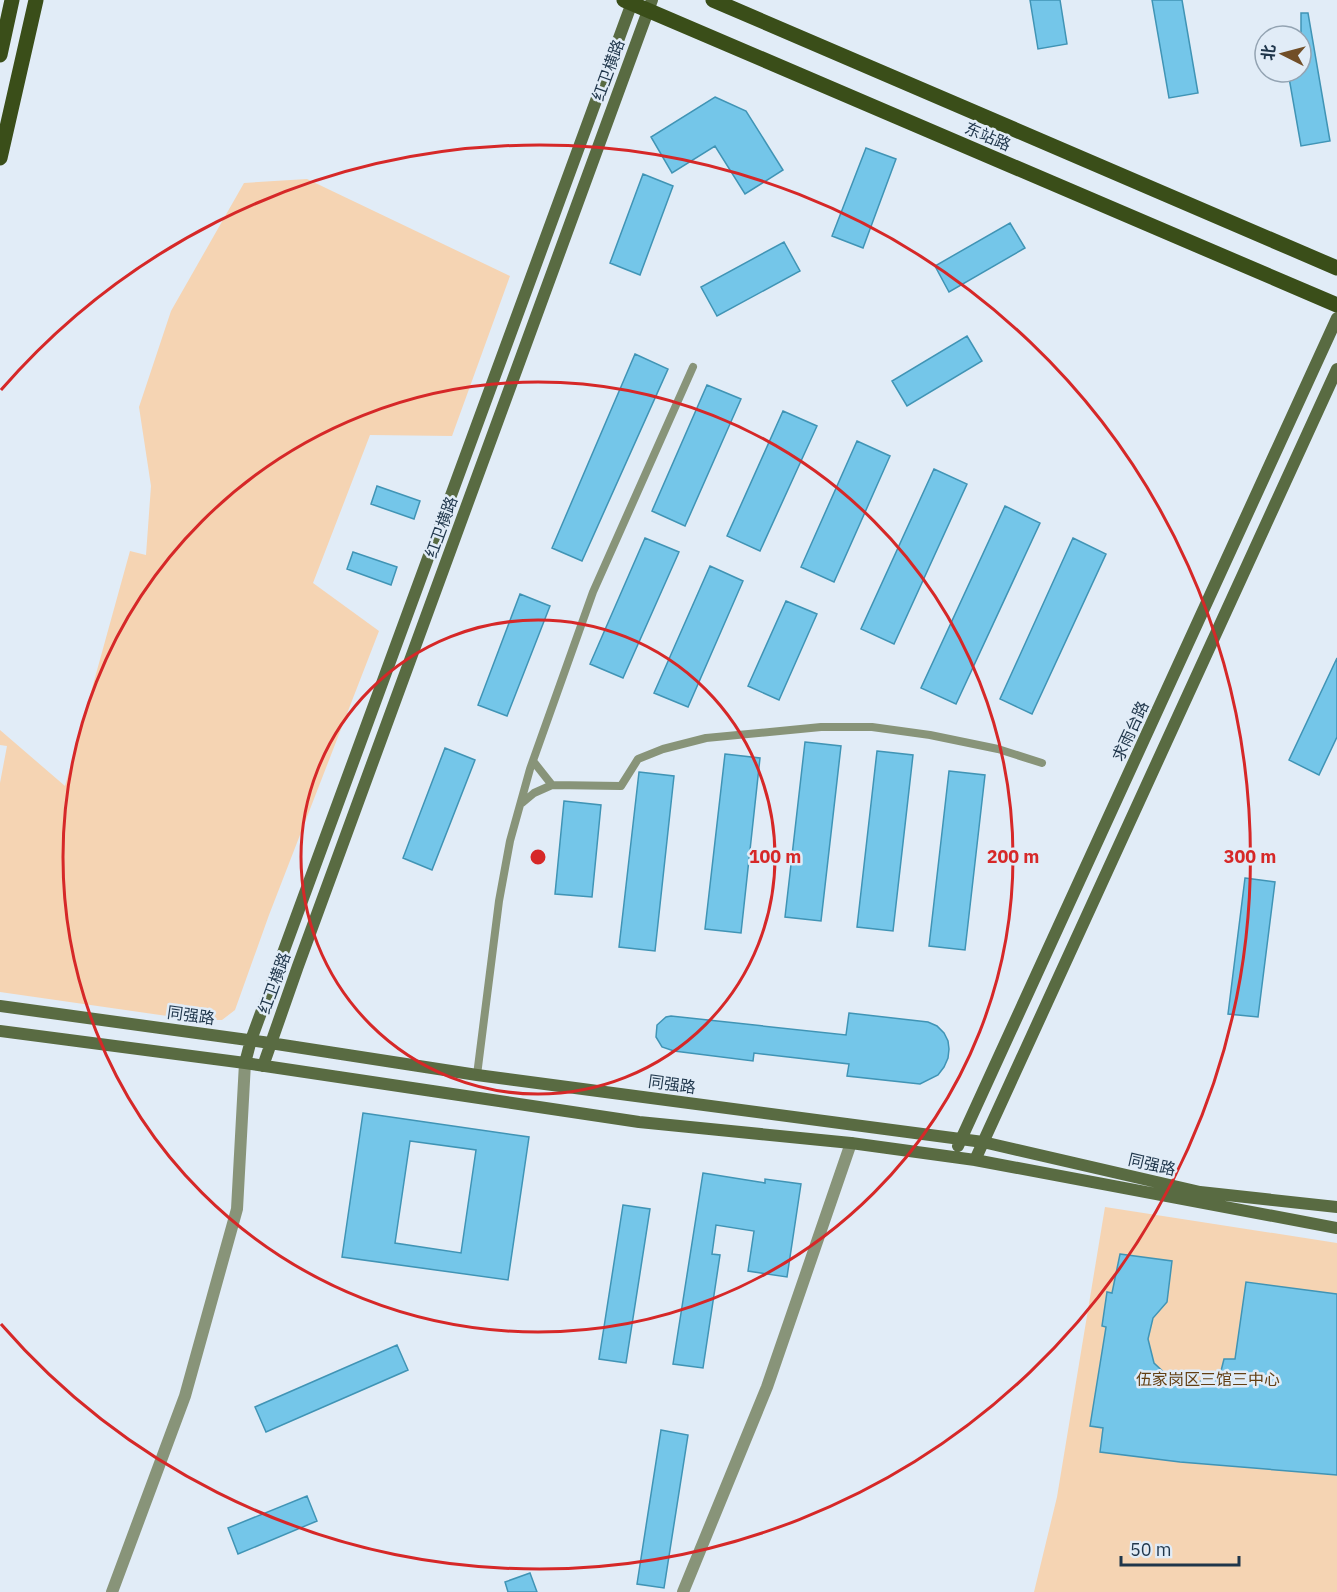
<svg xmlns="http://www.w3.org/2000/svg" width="1337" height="1592" font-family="'IBM Plex Sans','Noto Sans SC',sans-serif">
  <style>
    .green { fill: #f5d4b3 }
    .building { fill: #74c6e9; stroke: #4094b5; stroke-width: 1.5; fill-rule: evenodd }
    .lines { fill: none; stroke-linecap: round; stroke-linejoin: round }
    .lane { stroke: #889479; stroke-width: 8 }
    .street { stroke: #889479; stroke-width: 12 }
    .secondary { stroke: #596b42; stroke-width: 12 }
    .primary { stroke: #3a4e19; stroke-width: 15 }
    .ring { fill: none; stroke: #d62828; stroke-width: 3 }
    .labels { text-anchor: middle; stroke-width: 5; stroke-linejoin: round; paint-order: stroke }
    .street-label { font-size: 16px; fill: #1f364b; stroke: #e1ecf7 }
    .park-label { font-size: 16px; fill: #633f13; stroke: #e1ecf7 }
    .centre { fill: #d62828; stroke: #e1ecf7; stroke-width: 3 }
    .ring-label { font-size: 18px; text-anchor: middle; font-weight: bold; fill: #d62828; stroke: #e1ecf7; stroke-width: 5; stroke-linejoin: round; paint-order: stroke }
  </style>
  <rect width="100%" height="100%" fill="#e1ecf7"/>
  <path class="green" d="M307,179L510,276L452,436L370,435L313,583L379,631L269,915L235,1010L222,1020H195L0,992V783L7,746L0,745V730L65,786L130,551L146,555L151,486L139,407L171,311L244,183Z
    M1105,1207L1337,1243V1592H1034L1057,1497Z"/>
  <path class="building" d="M1030,0H1060L1067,44L1038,49Z
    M1152,0H1182L1198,93L1169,98Z
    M1301,13H1308L1330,141L1301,146L1288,72H1301Z
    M715,97L746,111L783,170L745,194L715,146L672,173L651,137Z
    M866,148L896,159L863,248L832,236Z
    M643,174L673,186L640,275L610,263Z
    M1010,223L1025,248L949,292L935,266Z
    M784,242L800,271L717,316L701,287Z
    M967,336L982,361L907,406L892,381Z
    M635,354L668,369L582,561L552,548Z
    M707,385L741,399L685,526L652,511Z
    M783,411L817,426L760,551L727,536Z
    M857,441L890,456L834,582L801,567Z
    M934,469L967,484L894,644L861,629Z
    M377,486L420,501L414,519L371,504Z
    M1005,506L1040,523L956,704L921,688Z
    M645,538L679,552L623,678L590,664Z
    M1073,538L1106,554L1032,714L1000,699Z
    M353,552L397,567L391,585L347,569Z
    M710,566L743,581L688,707L654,693Z
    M520,594L550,606L507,716L478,705Z
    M786,601L817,614L779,700L748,686Z
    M1337,658V737L1319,775L1289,760Z
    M805,742L841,746L821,921L785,917Z
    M445,748L475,760L432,870L403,858Z
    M877,751L913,755L893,931L857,927Z
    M725,754L760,758L741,933L705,929Z
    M949,771L985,775L965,950L929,946Z
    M639,772L674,776L655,951L619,947Z
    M564,801L601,805L592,897L555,894Z
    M1245,878L1275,882L1258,1017L1228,1014Z
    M849,1013L928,1022L937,1026L944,1033L948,1041L949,1049L948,1058L944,1067L938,1075L920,1084L847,1076L849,1064L754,1053L753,1061L674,1051L662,1047L656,1037L657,1025L666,1017L671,1016L846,1035Z
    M363,1113L529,1137L508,1280L342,1257ZM410,1141L476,1150L461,1253L395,1243Z
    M703,1173L765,1183V1179L801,1184L787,1277L748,1271L754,1231L716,1225L712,1254L720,1255L703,1368L673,1364Z
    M623,1205L650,1209L626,1363L599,1359Z
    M1120,1254L1172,1261L1167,1302L1153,1318L1148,1339L1154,1363L1171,1379L1178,1383L1195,1384L1221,1371L1224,1359H1235L1246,1282L1337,1294V1475L1180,1462L1100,1452L1103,1428L1090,1426L1106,1327L1102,1326L1107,1292L1112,1293Z
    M397,1345L408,1370L266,1432L255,1407Z
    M661,1430L688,1435L664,1588L637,1584Z
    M307,1496L317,1521L238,1554L228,1528Z
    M530,1573L537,1592H508L505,1582Z"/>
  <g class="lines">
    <path class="lane" d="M533,761L552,785
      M522,803L534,793L552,785L621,786L638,759L663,749L706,738L821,727H872L930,735L998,749L1042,763
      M477,1075L499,901L510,841L530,769L593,592L693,367"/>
    <path class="street" d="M112,1592L185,1396L237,1209L245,1063
      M683,1592L767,1387L851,1143"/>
    <path class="secondary" d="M0,1006L270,1043L477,1075L983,1142L1200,1192L1337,1207
      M0,1031L245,1063L639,1122L851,1143L975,1160L1337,1228
      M245,1063L251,1040L633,0
      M263,1066L298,966L652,0
      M958,1146L1337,318
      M975,1160L1337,369"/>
    <path class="primary" d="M624,0L1337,305
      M713,0L1337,268
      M0,55L12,0
      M0,158L36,0"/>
  </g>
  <g class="ring">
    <circle cx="538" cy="857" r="237"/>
    <circle cx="538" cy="857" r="475"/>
    <path d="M1 390A712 712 0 1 1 1 1324"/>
  </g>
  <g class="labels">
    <g class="street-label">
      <text transform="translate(608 70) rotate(-70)" y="6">红卫横路</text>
      <text transform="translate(988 136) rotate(23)" y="6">东站路</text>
      <text transform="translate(441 527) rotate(-70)" y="6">红卫横路</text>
      <text transform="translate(1130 731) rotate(-65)" y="6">求雨台路</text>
      <text transform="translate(274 983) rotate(-70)" y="6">红卫横路</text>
      <text transform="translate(191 1015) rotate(8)" y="6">同强路</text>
      <text transform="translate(672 1084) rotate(8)" y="6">同强路</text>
      <text transform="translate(1152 1164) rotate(13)" y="6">同强路</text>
    </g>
    <g class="park-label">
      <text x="1208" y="1385">伍家岗区三馆三中心</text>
    </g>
  </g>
  <circle cx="538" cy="857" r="9" class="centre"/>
  <g class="ring-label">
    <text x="775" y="863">100 m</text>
    <text x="1013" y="863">200 m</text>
    <text x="1250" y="863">300 m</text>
  </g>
  <g transform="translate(1283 54) rotate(276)"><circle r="28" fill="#e1ecf7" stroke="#93a3b2" stroke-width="1.5"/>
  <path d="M0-4.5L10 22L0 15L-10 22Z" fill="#714e27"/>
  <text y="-9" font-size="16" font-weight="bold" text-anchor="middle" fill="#1f364b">北</text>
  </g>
  <path d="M1121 1556v9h118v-9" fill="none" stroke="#1f364b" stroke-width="3"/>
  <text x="1130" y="1556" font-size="18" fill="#1f364b" stroke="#e1ecf7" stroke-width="4.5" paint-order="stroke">50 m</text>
</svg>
